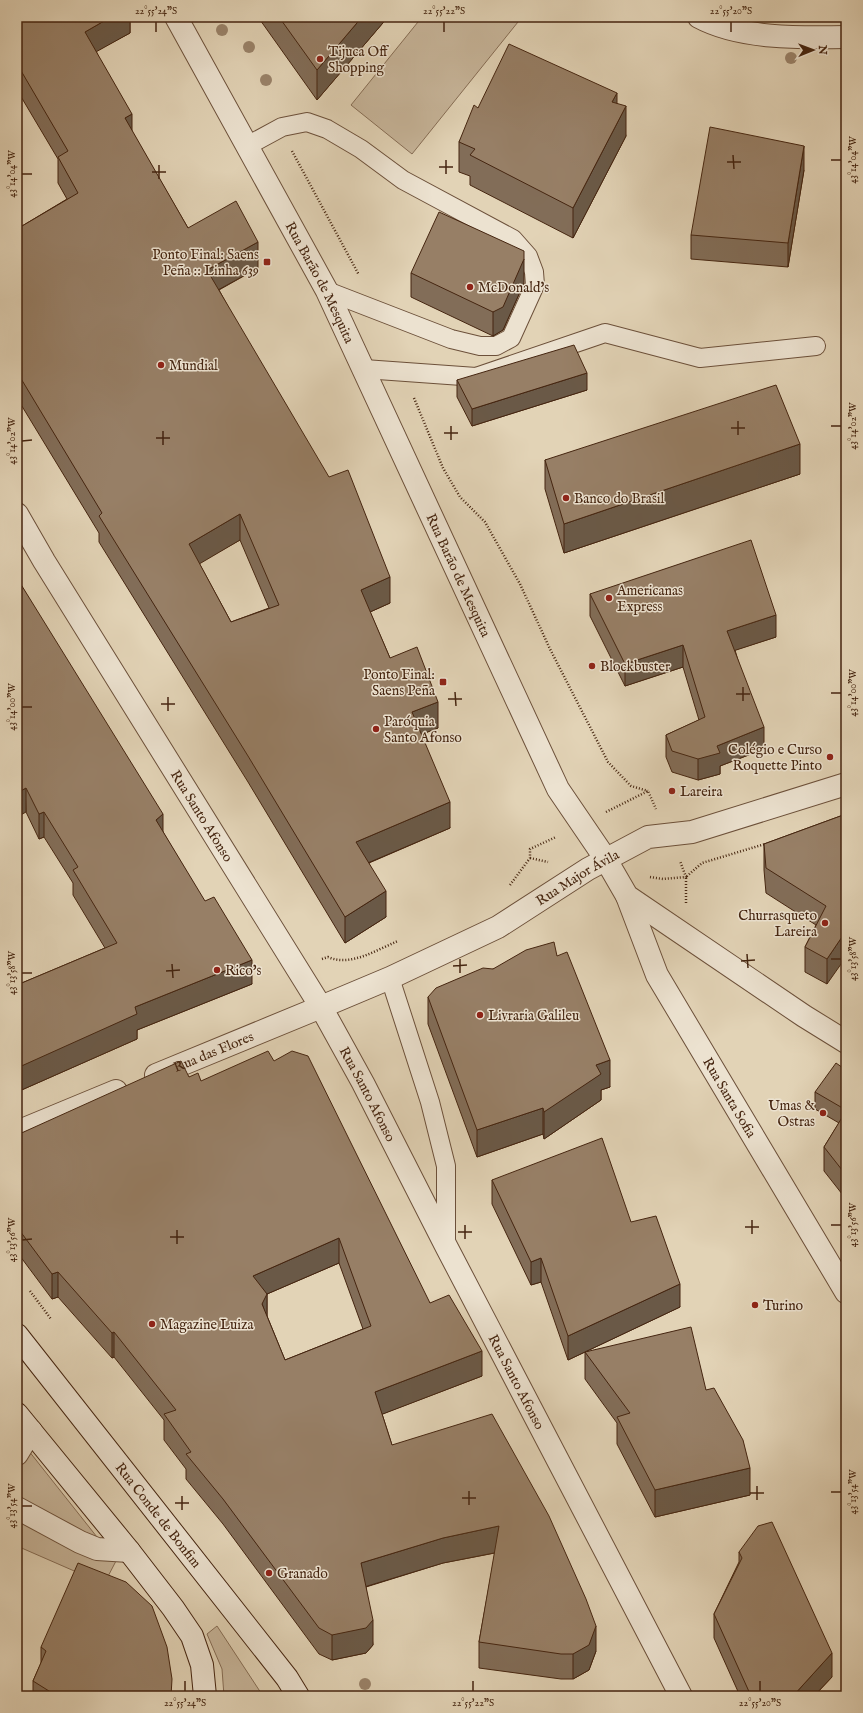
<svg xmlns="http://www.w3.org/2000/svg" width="863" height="1713" font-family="'IM FELL English',serif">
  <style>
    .green { fill: #c7b59a; stroke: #866d55 }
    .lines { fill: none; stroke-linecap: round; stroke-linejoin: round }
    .service-casing { stroke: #6c503a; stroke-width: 20 }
    .pedestrian-casing { stroke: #6c503a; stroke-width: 24 }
    .minor-casing { stroke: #6c503a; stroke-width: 24 }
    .tertiary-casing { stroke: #6c503a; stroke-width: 24 }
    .secondary-casing { stroke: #452510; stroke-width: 24 }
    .path { stroke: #452510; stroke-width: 2.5; stroke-dasharray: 1 2; stroke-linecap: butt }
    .service { stroke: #ece2d0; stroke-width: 18 }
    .pedestrian { stroke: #ece2d0; stroke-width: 22 }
    .minor { stroke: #ece2d0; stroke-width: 22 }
    .tertiary { stroke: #ece2d0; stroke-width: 22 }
    .secondary { stroke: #ece2d0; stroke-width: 22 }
    .tree { fill: #9a836a }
    .wall { fill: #826d58; stroke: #452510; fill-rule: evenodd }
    .shaded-wall { fill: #6a5947; stroke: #452510 }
    .building { fill: #977f66; stroke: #452510; fill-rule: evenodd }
    .ticks { fill: none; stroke: #452510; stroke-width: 1.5 }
    .poi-dot { fill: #8f2418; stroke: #ece2d0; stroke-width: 1.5 }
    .labels { text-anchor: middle; stroke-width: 3; stroke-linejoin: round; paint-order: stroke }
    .poi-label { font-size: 14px; fill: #452510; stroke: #ece2d0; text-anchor: start }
    .street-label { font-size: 14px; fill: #452510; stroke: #ece2d0 }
    .neatline { fill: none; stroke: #452510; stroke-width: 1.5 }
    .ticks-label { font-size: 10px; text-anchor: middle; fill: #452510 }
  </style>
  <rect width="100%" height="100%" fill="#e2d3b6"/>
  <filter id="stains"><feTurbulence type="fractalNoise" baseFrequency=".005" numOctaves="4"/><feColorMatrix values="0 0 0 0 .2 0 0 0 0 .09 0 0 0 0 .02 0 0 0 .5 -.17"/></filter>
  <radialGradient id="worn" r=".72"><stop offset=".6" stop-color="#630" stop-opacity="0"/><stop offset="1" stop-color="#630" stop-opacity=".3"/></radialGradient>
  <path class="green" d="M422,17H522L412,154L351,105Z
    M17,1436L116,1561L104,1584L17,1546Z
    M217,1626L263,1696H224L222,1669L207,1634Z"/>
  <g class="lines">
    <g class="service-casing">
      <path id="service" d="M247,146L282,127L307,122L327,129L361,149L403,180L513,239L528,256L534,272L535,285L511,338L496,346H480L451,339L327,291
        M364,369L476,377L605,333L700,358L816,346
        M390,978L430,1102L446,1166V1245"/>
    </g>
    <g class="pedestrian-casing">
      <g id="pedestrian">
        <path id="s1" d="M156,1075L321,1007"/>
        <path d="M17,1132L116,1091"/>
        <path d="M17,1454L31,1431"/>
        <path d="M17,1508L80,1542L97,1549L129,1551"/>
      </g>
    </g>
    <g class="minor-casing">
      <g id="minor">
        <path d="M699,17C740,39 800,38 846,37"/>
        <path id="s2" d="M627,896L657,975L846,1292"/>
      </g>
    </g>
    <g class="tertiary-casing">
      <g id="tertiary">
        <path id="s3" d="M176,17L327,291L558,789L605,858L627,896L804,1016L846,1042"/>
        <path id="s4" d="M17,514L44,561L321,1007L363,1083L446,1246L681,1696"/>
        <path id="s5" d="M321,1007L390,978L498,927L588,869L648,837L692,832L846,784"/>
      </g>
    </g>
    <g class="secondary-casing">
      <g id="secondary">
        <path id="s6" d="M17,1335L287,1678L298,1696"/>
        <path d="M17,1414L129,1551L173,1608L192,1636L202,1665L205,1696"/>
      </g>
    </g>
    <path class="path" d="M292,151L359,275
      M414,398L443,468L460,497L485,522L520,584L550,649L608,762L631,786L648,791
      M606,812L648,791L656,809
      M530,858L548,862
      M650,877L663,879L686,877L680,861
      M510,885L530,858V849L556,837
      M686,903V877L702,863L765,844
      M322,959L328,957C351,967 376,950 398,941
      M30,1291L51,1319"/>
    <use href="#service" class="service"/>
    <use href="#pedestrian" class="pedestrian"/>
    <use href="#minor" class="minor"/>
    <use href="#tertiary" class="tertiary"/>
    <use href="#secondary" class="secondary"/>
  </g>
  <g class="tree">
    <circle cx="222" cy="30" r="6"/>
    <circle cx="249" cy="47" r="6"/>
    <circle cx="791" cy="58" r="6"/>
    <circle cx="266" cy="80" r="6"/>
    <circle cx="365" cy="1684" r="6"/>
  </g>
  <path class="wall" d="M17,17H130V33L96,51L132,132L188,228L258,268L219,290L390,603L370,612L390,658L438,728L422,734L450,828L369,863L386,917L345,943L248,782L99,542V533L17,398V229L67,199L58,183V159L20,95L17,97ZM240,540L269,608L231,622L199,563Z
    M258,17H388L317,100Z
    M617,103L626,136L573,238L470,185V176L459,172V142L478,108Z
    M804,170L788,267L691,259V235Z
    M411,273L524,283L503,330L493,336L411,297Z
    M457,380L587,390L472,426L457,397Z
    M545,460L800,474L564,553L545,489Z
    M17,578L163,832L252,984L137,1030V1039L17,1092V985L105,948L73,895V883L44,837L39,839L26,812Z
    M590,594L776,637L735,650L764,749L720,766V774L698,780L672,772L666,757V735L699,720L683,667L625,686L590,616Z
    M846,814L827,984L805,972V947L816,925L766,893L764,870V844Z
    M557,956L610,1087L601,1090V1100L544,1139L543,1134L477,1157L428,1024V997L493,969Z
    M846,1070V1199L824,1171V1147L839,1123L815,1109V1092Z
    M189,1077L201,1081L430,1303L482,1376L382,1414L392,1445L596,1651L589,1670L573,1679H561L479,1668V1642L495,1553L443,1563L366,1587L373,1645L366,1653L332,1660L319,1654L223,1524L186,1479V1469L164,1440V1420L114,1357L112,1358L58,1297L52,1299L17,1252V1135ZM339,1263L363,1329L285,1360L267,1316V1294Z
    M492,1180L631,1222L680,1307L587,1351L706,1390L750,1495L655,1517L617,1444V1423L585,1379V1352L568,1360L541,1282L531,1285L492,1204Z
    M739,1552L832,1677L814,1696H740L714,1638V1614L739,1562Z
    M41,1647L172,1696H33V1681L41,1663Z"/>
  <path class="shaded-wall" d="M111,17H130V33L85,58V32Z
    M362,17H388L317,100V70Z
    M20,69V95L17,97V71Z
    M617,93V123L612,102Z
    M626,106V136L573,238V208Z
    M132,114V140L125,118Z
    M804,146V170L788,267V243Z
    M258,242V268L207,296V270Z
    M524,259V283L503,330L493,336V312Z
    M587,373V390L472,426V409Z
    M800,444V474L564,553V524Z
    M240,514V540L189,570V544Z
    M390,577V603L361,616V590Z
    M776,615V637L727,653V631Z
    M683,645V667L625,686V664Z
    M438,702V728L412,738V712Z
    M764,727V749L720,766V774L698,780V759L717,746Z
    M26,788V812L17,817V793Z
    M450,802V828L356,868V842Z
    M44,812V837L39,839V814Z
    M163,814V839L156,820Z
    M386,891V917L345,943V917Z
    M846,931V957L827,984V959Z
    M252,960V984L137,1030V1039L17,1092V1068L135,1007Z
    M610,1060V1087L601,1090V1100L544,1139V1112L596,1065Z
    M543,1108V1134L477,1157V1130Z
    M339,1238V1263L267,1294V1319L253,1276Z
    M541,1258V1282L531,1285V1262Z
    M58,1272V1297L52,1299V1274Z
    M680,1284V1307L568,1360V1336Z
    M114,1332V1357L112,1358V1333Z
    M482,1351V1376L375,1417V1392Z
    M750,1468V1495L655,1517V1490Z
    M499,1526V1552L443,1563L361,1588V1563L443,1538Z
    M373,1620V1645L366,1653L332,1660V1635Z
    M596,1626V1651L589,1670L573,1679V1654Z
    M832,1653V1677L814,1696H793Z"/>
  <path class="building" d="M17,17H111L85,32L132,114L125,118L188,228L236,201L258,242L207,270L329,477L348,470L390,577L361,590L390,658L417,647L438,702L412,712L450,802L356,842L386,891L345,917L248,756L99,516L102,513L17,372V229L78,193L58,157L68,151L20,69L17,71ZM240,514L279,605L231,622L189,544Z
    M279,17H362L317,70Z
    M509,44L617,93L612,102L626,106L573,208L470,155L475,149L459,142L474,105L478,108Z
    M710,127L804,146L788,243L691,235Z
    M439,212L524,251V259L503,307L493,312L411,273Z
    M574,345L587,373L472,409L457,380Z
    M776,385L800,444L564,524L545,460Z
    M751,540L776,615L727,631L764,727L717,746L720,753L698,759L672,751L666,735L705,717L683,645L625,664L590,594Z
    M17,578L163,814L156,820L205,901L214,897L252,960L135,1007L137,1014L17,1068V985L117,943L73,870L78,867L44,812L39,814L26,788L17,793Z
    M846,814V931L827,959L805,947L826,906L766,868L764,844Z
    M554,942L557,956L567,952L610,1060L596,1065L601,1074L544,1112L543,1108L477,1130L428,997L436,988L483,968L493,969L526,950Z
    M268,1051L274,1061L292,1051L308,1056L430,1303L449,1295L482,1351L375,1392L392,1445L492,1414L549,1516L586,1599L596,1626L589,1645L573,1654H561L479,1642L499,1526L443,1538L361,1563L373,1620L366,1628L332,1635L319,1628L223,1499L186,1454L191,1452L164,1414L176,1410L114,1332L112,1333L58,1272L52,1274L17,1227V1135L181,1061L189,1077L198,1073L201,1081ZM339,1238L371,1326L285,1360L262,1304L267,1294L253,1276Z
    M836,1063L846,1070V1110L815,1092Z
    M846,1111V1175L824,1147Z
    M602,1138L631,1222L656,1216L680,1284L568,1336L541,1258L531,1262L492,1180Z
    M691,1327L706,1390L714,1388L743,1440L750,1468L655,1490L617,1417L630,1413L585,1352Z
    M772,1522L832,1653L793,1696H751L714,1614L742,1558L739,1552L758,1526Z
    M78,1563L126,1582L152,1606L167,1647L172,1679L171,1696H57L33,1681L46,1651L41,1647Z"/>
  <path class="ticks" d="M156,22V32M444,22V32M731,22V32M733,155L734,169M446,160V174M831,160H841M727,162H741M159,165V179M439,167H453M152,172H166M22,174H32M738,421V435M451,426V440M831,426H841M731,428H745M163,431V445M444,433H458M156,438H170M22,441L32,440M743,687V701M455,692L456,706M831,693H841M736,694H750M168,697V711M448,699H462M161,704H175M22,707H32M747,954L748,968M460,959V973M831,959H841M741,961L755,960M172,964L173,978M453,966L467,965M166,971L180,970M22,973H32M752,1220V1234M465,1225V1239M831,1225H841M745,1227H759M177,1230V1244M458,1232H472M170,1237H184M22,1240L32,1239M757,1486V1500M469,1491V1505M831,1492H841M750,1493H764M182,1496V1510M462,1498H476M175,1503H189M22,1506H32M185,1681V1691M473,1681V1691M760,1681V1691"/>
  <g class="poi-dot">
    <circle cx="320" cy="59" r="4"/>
    <rect x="263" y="258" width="8" height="8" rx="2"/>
    <circle cx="470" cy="287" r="4"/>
    <circle cx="161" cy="365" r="4"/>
    <circle cx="566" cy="498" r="4"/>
    <circle cx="609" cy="598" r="4"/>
    <circle cx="592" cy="666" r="4"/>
    <rect x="439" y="678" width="8" height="8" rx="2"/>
    <circle cx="376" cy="729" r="4"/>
    <circle cx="830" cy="757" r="4"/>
    <circle cx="672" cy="791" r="4"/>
    <circle cx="825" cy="923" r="4"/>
    <circle cx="217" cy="970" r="4"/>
    <circle cx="480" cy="1015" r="4"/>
    <circle cx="823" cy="1113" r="4"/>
    <circle cx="755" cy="1305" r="4"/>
    <circle cx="152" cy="1324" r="4"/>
    <circle cx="269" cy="1573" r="4"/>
  </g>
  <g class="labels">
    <g class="poi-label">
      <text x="328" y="56">Tijuca Off<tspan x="328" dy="16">Shopping</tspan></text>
      <text x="259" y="259" text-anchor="end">Ponto Final: Saens<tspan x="259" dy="16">Peña :: Linha 639</tspan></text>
      <text x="478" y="292">McDonald's</text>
      <text x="169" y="370">Mundial</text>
      <text x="574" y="503">Banco do Brasil</text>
      <text x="617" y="595">Americanas<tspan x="617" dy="16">Express</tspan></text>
      <text x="600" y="671">Blockbuster</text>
      <text x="435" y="679" text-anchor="end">Ponto Final:<tspan x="435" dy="16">Saens Peña</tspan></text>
      <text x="384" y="726">Paróquia<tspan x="384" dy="16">Santo Afonso</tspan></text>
      <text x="822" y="754" text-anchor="end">Colégio e Curso<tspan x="822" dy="16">Roquette Pinto</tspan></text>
      <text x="680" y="796">Lareira</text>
      <text x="817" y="920" text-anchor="end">Churrasqueto<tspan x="817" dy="16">Lareira</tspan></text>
      <text x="225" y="975">Rico's</text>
      <text x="488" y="1020">Livraria Galileu</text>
      <text x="815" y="1110" text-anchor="end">Umas &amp;<tspan x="815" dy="16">Ostras</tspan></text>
      <text x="763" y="1310">Turino</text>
      <text x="160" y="1329">Magazine Luiza</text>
      <text x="277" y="1578">Granado</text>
    </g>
    <g class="street-label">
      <text dy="5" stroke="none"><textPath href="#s3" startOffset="302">Rua Barão de Mesquita</textPath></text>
      <text dy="5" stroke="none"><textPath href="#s3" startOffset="626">Rua Barão de Mesquita</textPath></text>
      <text dy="5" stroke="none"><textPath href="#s4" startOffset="354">Rua Santo Afonso</textPath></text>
      <text dy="5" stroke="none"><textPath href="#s5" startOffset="288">Rua Major Ávila</textPath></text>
      <text dy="5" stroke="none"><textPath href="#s1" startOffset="62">Rua das Flores</textPath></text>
      <text dy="5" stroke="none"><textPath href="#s4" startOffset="678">Rua Santo Afonso</textPath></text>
      <text dy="5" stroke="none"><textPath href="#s2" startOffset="227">Rua Santa Sofia</textPath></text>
      <text dy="5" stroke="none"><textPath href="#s4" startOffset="1002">Rua Santo Afonso</textPath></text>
      <text dy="5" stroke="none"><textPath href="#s6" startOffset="229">Rua Conde de Bonfim</textPath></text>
    </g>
  </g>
  <rect width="863" height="1713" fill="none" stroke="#e2d3b6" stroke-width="44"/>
  <g transform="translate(813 50) rotate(89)" stroke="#ece2d0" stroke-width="3" paint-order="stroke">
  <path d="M0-3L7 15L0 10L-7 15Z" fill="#452510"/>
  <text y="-6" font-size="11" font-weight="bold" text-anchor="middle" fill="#452510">N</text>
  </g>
  <rect x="22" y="22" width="819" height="1669" class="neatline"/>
  <g class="ticks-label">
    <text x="156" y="14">22°55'24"S</text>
    <text x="444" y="14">22°55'22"S</text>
    <text x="731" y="14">22°55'20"S</text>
    <text transform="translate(852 160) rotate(-90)" y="4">43°14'04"W</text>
    <text transform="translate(11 174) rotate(-90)" y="4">43°14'04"W</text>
    <text transform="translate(852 426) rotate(-90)" y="4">43°14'02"W</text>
    <text transform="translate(11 441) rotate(-90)" y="4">43°14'02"W</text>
    <text transform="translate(852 693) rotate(-90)" y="4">43°14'00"W</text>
    <text transform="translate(11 707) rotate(-90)" y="4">43°14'00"W</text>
    <text transform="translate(852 959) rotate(-90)" y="4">43°13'58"W</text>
    <text transform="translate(11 973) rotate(-90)" y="4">43°13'58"W</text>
    <text transform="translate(852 1225) rotate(-90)" y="4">43°13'56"W</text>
    <text transform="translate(11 1240) rotate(-90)" y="4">43°13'56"W</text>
    <text transform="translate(852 1492) rotate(-90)" y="4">43°13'54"W</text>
    <text transform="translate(11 1506) rotate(-90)" y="4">43°13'54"W</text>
    <text x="185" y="1706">22°55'24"S</text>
    <text x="473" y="1706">22°55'22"S</text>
    <text x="760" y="1706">22°55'20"S</text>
  </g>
  <rect width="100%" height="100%" filter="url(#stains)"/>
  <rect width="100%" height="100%" fill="url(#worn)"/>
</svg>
